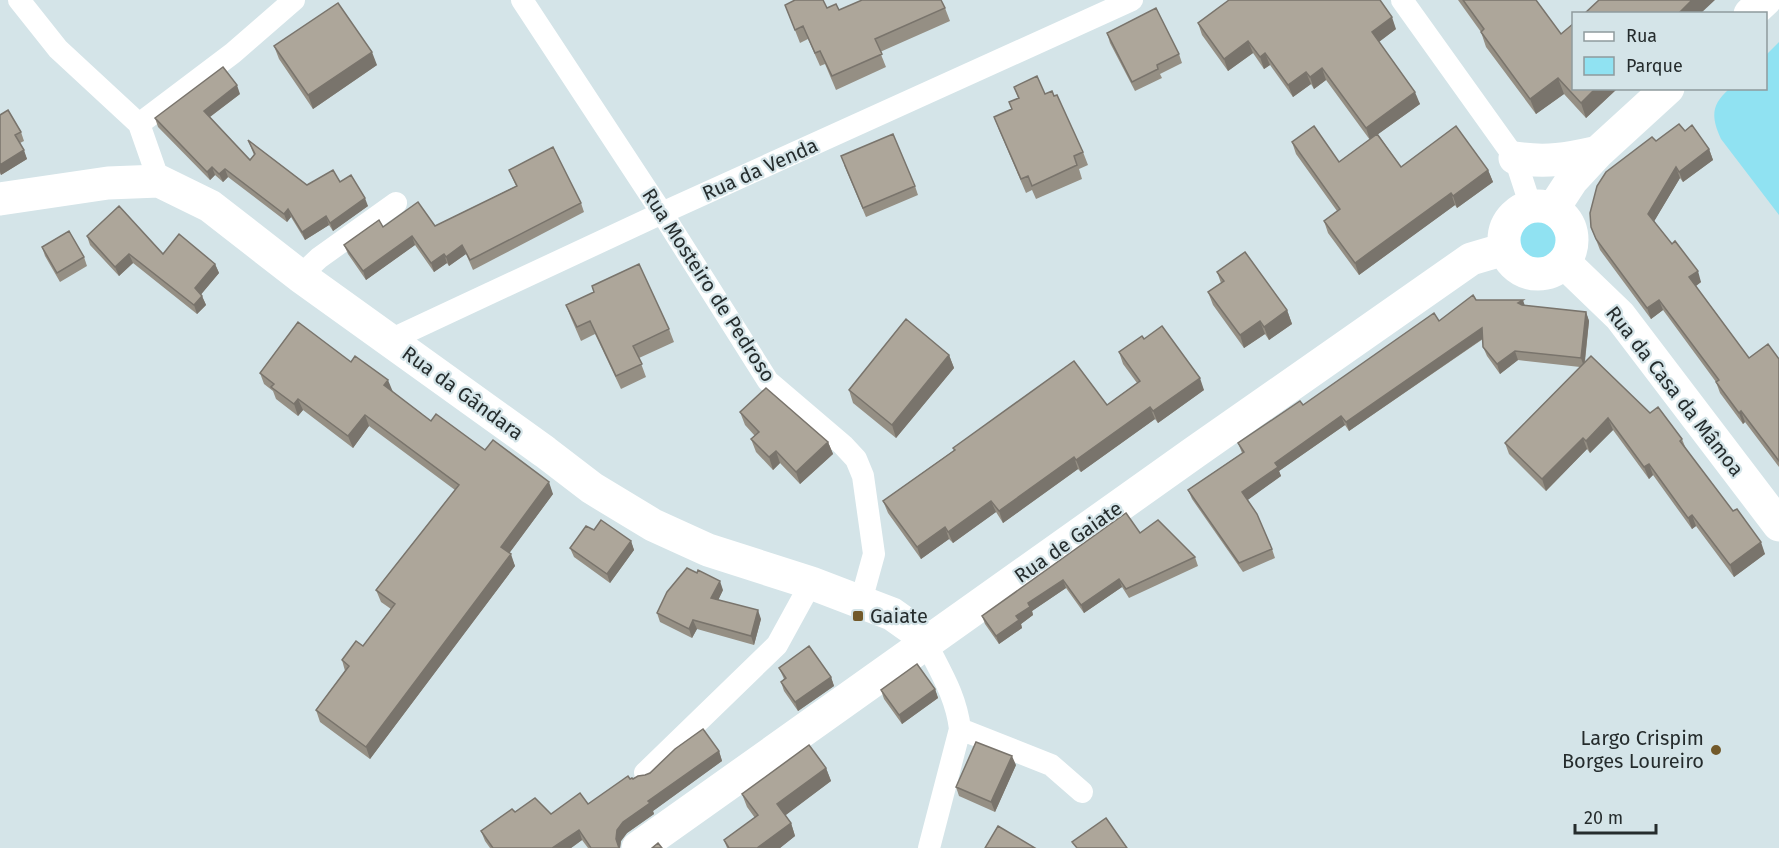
<svg xmlns="http://www.w3.org/2000/svg" width="1779" height="848" font-family="'Fira Sans',sans-serif">
  <style>
    .green { fill: #90e2f2 }
    .lines { fill: none; stroke-linecap: round; stroke-linejoin: round }
    .street { stroke: #fff; stroke-width: 22 }
    .secondary { stroke: #fff; stroke-width: 33 }
    .wall { fill: #958f84 }
    .shaded-wall { fill: #79746c }
    .building { fill: #ada69a; stroke: #79746c; stroke-width: 1.5 }
    .poi-dot { fill: #72592a; stroke: #d4e4e8; stroke-width: 2 }
    .labels { text-anchor: middle; stroke-width: 4.5; stroke-linejoin: round; paint-order: stroke }
    .street-label { font-size: 20px; fill: #252c2d; stroke: #d4e4e8 }
    .poi-label { font-size: 20px; fill: #252c2d; stroke: #d4e4e8; text-anchor: start }
  </style>
  <rect width="100%" height="100%" fill="#d4e4e8"/>
  <path class="green" d="M1779,42V215L1721,139C1711,117 1711,105 1729,89L1766,88V55Z
    M1517 239a21 21 0 1 1 42 0a21 21 0 1 1-42 0Z"/>
  <g class="lines">
    <path class="street" d="M19,0L58,49L139,124L159,181
      M522,0L662,213L768,381L843,445L856,459L863,476L874,554L861,601
      M1402,0L1515,158L1531,207
      M139,124L233,53L294,0
      M300,276L319,258L396,203
      M390,340L662,213L1132,0
      M926,643C941,673 956,696 960,729L929,848
      M960,729L1051,765L1082,792
      M645,773L777,645L811,583"/>
    <path class="secondary" d="M1750,14L1765,0
      M1515,158C1547,163 1567,159 1598,152
      M0,199L108,183L159,181L210,206L300,276L545,452L592,488L653,525L708,550L811,583L892,614L916,631L926,643
      M1504 240a34 34 0 1 1 68 0a34 34 0 1 1-68 0Z
      M1553,209L1572,180L1598,152L1668,88
      M1565,263L1620,316L1779,525
      M638,848L1195,452L1471,259L1505,249"/>
  </g>
  <path class="wall" d="M1458,0H1536L1574,88H1618L1586,118L1564,94L1536,114L1486,47L1481,32Z
    M785,5L839,10L945,8L950,21L880,52L886,67L836,90L825,64L820,66L808,39L800,43Z
    M1198,23L1396,29L1379,42L1420,104L1378,134L1401,167L1488,170L1493,182L1457,208L1455,205L1359,275L1328,233L1324,221L1337,211L1296,154L1292,142L1339,162L1370,140L1326,80L1314,89L1311,84L1293,97L1270,65L1264,69L1253,53L1228,71L1202,35Z
    M1107,33L1179,54L1182,63L1160,74L1162,78L1135,91L1110,43Z
    M274,46L377,65L313,109L279,59Z
    M1014,87L1045,94L1083,152L1088,165L1079,169L1082,179L1036,199L1032,190L1026,193L999,130L994,117L1012,109L1009,102L1018,98Z
    M240,94L210,117L250,160L254,155L248,140L307,185L340,182L368,206L333,231L329,225L305,240L291,217L287,222L228,177L223,182L215,175L210,180L158,127L155,118Z
    M0,115L21,132L24,141L20,143L27,159L1,175L0,173Z
    M1685,131L1709,149L1713,160L1683,182L1680,178L1654,221L1701,282L1696,286L1749,358L1779,359V467L1745,422L1743,424L1720,393L1716,382L1663,310L1651,319L1600,250L1591,227L1656,141Z
    M844,165L915,186L918,195L866,217Z
    M509,170L581,203L584,212L473,270L466,254L449,266L447,263L434,272L415,245L366,280L348,254L344,245L383,227L435,226L516,186Z
    M87,236L163,254L215,264L219,273L201,294L206,305L197,314L133,263L119,276L90,245Z
    M42,247L84,257L87,266L60,282L45,256Z
    M1217,272L1287,310L1292,324L1269,340L1265,334L1244,348L1213,305L1208,292L1221,283Z
    M1476,300L1586,312L1589,321L1585,362L1682,439L1686,449L1765,554L1734,577L1696,526L1692,529L1653,475L1649,479L1613,430L1590,453L1587,449L1546,491L1509,454L1505,443L1580,367L1518,360L1500,374L1487,356L1483,347V339L1349,431L1345,425L1279,471L1281,476L1247,500L1272,549L1275,558L1243,572L1192,499L1188,490L1242,453L1238,443L1303,405L1439,321Z
    M566,305L669,329L674,342L639,358L646,377L621,389L595,334L581,341L571,318Z
    M1144,339L1204,390L1158,423L1155,419L1081,472L1078,469L1003,523L996,512L953,543L949,539L921,559L888,513L883,501L954,450L953,448L1107,405L1137,383L1123,364L1119,352Z
    M949,355L954,368L896,438L853,403L849,390Z
    M351,362L392,392L431,421L485,450L553,494L509,553L515,566L370,759L320,722L316,710L345,671L342,660L363,646L391,609L381,602L376,590L455,490L369,426L353,448L303,410L298,416L276,399L273,391L264,384L260,373Z
    M740,412L828,442L833,454L800,484L780,463L773,470L756,452L751,439L755,436L745,425Z
    M594,530L631,541L634,550L610,583L574,557L570,548Z
    M1140,533L1195,557L1198,566L1129,598L1122,587L1084,613L1066,588L1032,611L1033,615L1021,624L1022,628L999,644L985,624L982,616Z
    M723,590L718,600L761,619L754,645L697,629L692,638L660,622L657,613Z
    M779,668L831,677L834,686L798,711L784,691L781,682L784,679Z
    M935,689L938,698L902,724L884,699L881,690Z
    M719,751L722,761L653,811L654,814L627,833L621,841L620,848H588L582,840L571,848H490L485,841L481,831L515,812L551,814L588,804L630,779H633Z
    M1016,765L995,812L959,796L956,787Z
    M826,768L831,781L785,815L791,823L795,836L780,848H727L724,840L755,818L747,807L742,794Z"/>
  <path class="shaded-wall" d="M1692,0H1715L1700,14H1678Z
    M1392,17L1396,29L1376,44L1372,32Z
    M1248,41L1253,53L1228,71L1224,59Z
    M372,52L377,65L313,109L308,95Z
    M1265,53L1270,65L1264,69L1260,57Z
    M1322,68L1326,80L1314,89L1310,77Z
    M1306,72L1311,84L1293,97L1288,85Z
    M1558,78L1564,94L1536,114L1530,99Z
    M237,85L240,94L207,119L204,111Z
    M1596,88H1618L1586,118L1581,103Z
    M1415,92L1420,104L1370,140L1366,128Z
    M1709,149L1713,160L1683,182L1679,172Z
    M24,150L27,159L1,175L0,171V165Z
    M212,167L215,175L210,180L207,172Z
    M1676,167L1680,178L1652,225L1648,214Z
    M225,169L228,177L223,182L219,174Z
    M1488,170L1493,182L1457,208L1453,196Z
    M1451,193L1455,205L1359,275L1355,263Z
    M365,198L368,206L333,231L330,223Z
    M288,209L291,217L287,222L284,214Z
    M326,216L329,225L305,240L302,232Z
    M412,236L415,245L366,280L363,271Z
    M462,245L466,254L449,266L446,257Z
    M129,254L133,263L119,276L115,267Z
    M444,254L447,263L434,272L431,263Z
    M215,264L219,273L199,297L195,288Z
    M1698,271L1701,282L1693,288L1689,277Z
    M202,296L206,305L197,314L194,305Z
    M1523,300L1526,309L1518,303Z
    M1659,300L1663,310L1651,319L1647,308Z
    M1287,310L1292,324L1269,340L1264,327Z
    M1586,312L1589,321L1584,367L1581,358Z
    M1260,321L1265,334L1244,348L1240,335Z
    M1482,328L1485,337L1349,431L1346,422Z
    M1515,351L1518,360L1500,374L1497,364Z
    M949,355L954,368L896,438L892,425Z
    M1200,378L1204,390L1158,423L1153,411Z
    M388,380L393,392L384,385Z
    M298,399L303,410L298,416L294,404Z
    M1150,407L1155,419L1081,472L1076,460Z
    M1741,411L1745,422L1743,424L1739,413Z
    M365,415L369,426L353,448L348,436Z
    M1341,416L1345,425L1279,471L1281,476L1245,502L1242,492L1275,463Z
    M1608,418L1613,430L1590,453L1586,441Z
    M1583,438L1587,449L1546,491L1542,479Z
    M828,442L833,454L800,484L796,472Z
    M776,451L780,463L773,470L769,457Z
    M1074,457L1078,469L1003,523L999,511Z
    M1649,464L1653,475L1649,479L1644,467Z
    M549,482L553,494L505,559L501,547Z
    M991,501L996,512L953,543L948,532Z
    M1692,515L1696,526L1692,529L1688,518Z
    M945,527L949,539L921,559L917,547Z
    M631,541L634,550L610,583L607,574Z
    M1761,542L1765,554L1734,577L1730,565Z
    M511,554L515,566L370,759L366,747Z
    M1119,579L1122,587L1084,613L1081,605Z
    M1063,580L1066,588L1032,611L1033,615L1021,624L1022,628L999,644L996,636L1028,603Z
    M720,581L723,590L715,607L711,598Z
    M758,610L761,619L754,645L751,636Z
    M693,620L697,629L692,638L689,629Z
    M831,677L834,686L798,711L795,702Z
    M935,689L938,698L902,724L899,715Z
    M719,751L722,761L653,811L654,814L627,833L621,841L620,848H619L616,839L617,830L623,822L648,801Z
    M1012,756L1016,765L995,812L991,802Z
    M826,768L831,781L782,818L777,804Z
    M791,823L795,836L780,848H757Z
    M579,830L582,840L571,848H552Z"/>
  <path class="building" d="M795,0H823L827,8L836,4L839,10L862,0H941L945,8L875,39L882,54L832,76L820,51L815,53L803,26L795,30L785,5Z
    M1229,0H1380L1392,17L1372,32L1415,92L1366,128L1322,68L1310,77L1306,72L1288,85L1265,53L1260,57L1248,41L1224,59L1198,23Z
    M1463,0H1536L1561,34L1574,23V88H1596L1581,103L1558,78L1530,99L1481,32L1484,29Z
    M1599,0H1692L1678,14H1584Z
    M338,3L372,52L308,95L274,46Z
    M1156,8L1179,54L1157,65L1158,69L1132,82L1107,33Z
    M223,67L237,85L204,111L250,160L255,154L248,140L307,185L333,170L340,182L351,175L365,198L330,223L326,216L302,232L288,209L284,214L225,169L219,174L212,167L207,172L155,118Z
    M1037,76L1045,94L1052,91L1054,96L1057,95L1083,152L1074,156L1077,165L1032,186L1028,176L1021,179L994,117L1012,109L1009,102L1019,98L1014,87Z
    M8,110L21,132L15,135L24,150L0,165V115Z
    M1679,124L1685,131L1692,125L1709,149L1679,172L1676,167L1648,214L1672,244L1675,241L1698,271L1689,277L1749,358L1768,344L1779,359V461L1741,411L1739,413L1716,382L1719,380L1659,300L1647,308L1596,239L1591,227L1590,213L1597,186L1606,172L1652,137L1656,141Z
    M1314,126L1339,162L1377,134L1401,167L1456,126L1488,170L1453,196L1451,193L1355,263L1324,221L1340,209L1292,142Z
    M893,134L915,186L863,208L841,156Z
    M553,147L581,203L470,260L462,245L446,257L444,254L431,263L412,236L363,271L344,245L379,220L383,227L418,202L435,226L517,186L509,170Z
    M119,206L163,254L179,234L215,264L195,288L202,296L194,305L129,254L115,267L87,236Z
    M69,231L84,257L57,273L42,247Z
    M1245,252L1287,310L1264,327L1260,321L1240,335L1208,292L1224,281L1217,272Z
    M639,264L669,329L633,346L642,364L616,376L590,321L577,327L566,305L594,292L592,286Z
    M1473,295L1476,300H1523L1518,303L1522,305L1586,312L1581,358L1515,351L1497,364L1483,347L1482,328L1346,422L1341,416L1275,463L1278,467L1242,492L1257,514L1272,549L1239,563L1188,490L1244,452L1238,443L1300,401L1303,405L1434,313L1439,321Z
    M906,319L949,355L892,425L849,390Z
    M298,322L351,362L355,356L388,380L384,385L431,421L436,414L485,450L493,440L549,482L501,547L511,554L366,747L316,710L349,666L342,660L356,641L363,646L395,604L376,590L459,485L365,415L348,436L298,399L294,404L271,387L274,384L260,373Z
    M1162,326L1200,378L1153,411L1150,407L1076,460L1074,457L999,511L991,501L948,532L945,527L917,547L883,501L955,450L953,448L1074,361L1107,405L1140,381L1119,352L1142,336L1144,339Z
    M1591,356L1650,413L1658,407L1682,439L1680,441L1733,511L1737,509L1761,542L1730,565L1692,515L1688,518L1649,464L1644,467L1608,418L1586,441L1583,438L1542,479L1505,443Z
    M766,388L828,442L796,472L776,451L769,457L751,439L759,432L740,412Z
    M1126,513L1140,533L1158,520L1195,557L1126,589L1119,579L1081,605L1063,580L1028,603L1030,607L1016,616L1019,620L996,636L982,616Z
    M601,520L631,541L607,574L570,548L586,526L594,530Z
    M687,568L697,573L698,570L720,581L711,598L758,610L751,636L693,620L689,629L657,613L667,592Z
    M809,646L831,677L795,702L781,682L786,678L779,668Z
    M917,664L935,689L899,715L881,690Z
    M703,729L719,751L648,801L650,803L623,822L617,830L616,839L619,848H591L579,830L552,848H493L481,831L512,809L515,812L535,798L551,814L580,793L588,804L628,776L630,779L632,778L633,779L638,776L645,775L650,773L675,749Z
    M976,742L1012,756L991,802L956,787Z
    M809,745L826,768L777,804L791,823L757,848H729L724,840L758,815L742,794Z
    M1106,818L1127,848H1077L1072,842Z
    M998,826L1035,848H985Z
    M658,843L662,848H652Z"/>
  <g class="poi-dot">
    <rect x="852" y="610" width="12" height="12" rx="3"/>
    <circle cx="1716" cy="750" r="6"/>
  </g>
  <g class="labels">
    <g class="street-label">
      <text transform="translate(760 169) rotate(-24)" y="7">Rua da Venda</text>
      <text transform="translate(709 285) rotate(57)" y="7">Rua Mosteiro de Pedroso</text>
      <text transform="translate(1675 391) rotate(52)" y="7">Rua da Casa da Mâmoa</text>
      <text transform="translate(463 393) rotate(36)" y="7">Rua da Gândara</text>
      <text transform="translate(1068 542) rotate(-35)" y="7">Rua de Gaiate</text>
    </g>
    <g class="poi-label">
      <text x="870" y="623">Gaiate</text>
      <text x="1704" y="745" text-anchor="end">Largo Crispim<tspan x="1704" dy="23">Borges Loureiro</tspan></text>
    </g>
  </g>
  <rect x="1572" y="12" width="195" height="78" fill="#d4e4e8" stroke="#8e9a9d" stroke-width="1.5"/>
  <rect x="1584" y="32" width="30" height="9" fill="#ffffff" stroke="#8e9a9d" stroke-width="1.5"/>
  <text x="1626" y="42" font-size="18" fill="#252c2d">Rua</text>
  <rect x="1584" y="57" width="30" height="18" fill="#90e2f2" stroke="#8e9a9d" stroke-width="1.5"/>
  <text x="1626" y="72" font-size="18" fill="#252c2d">Parque</text>
  <path d="M1575 824v9h81v-9" fill="none" stroke="#252c2d" stroke-width="3"/>
  <text x="1584" y="824" font-size="18" fill="#252c2d" stroke="#d4e4e8" stroke-width="4.5" paint-order="stroke">20 m</text>
</svg>
